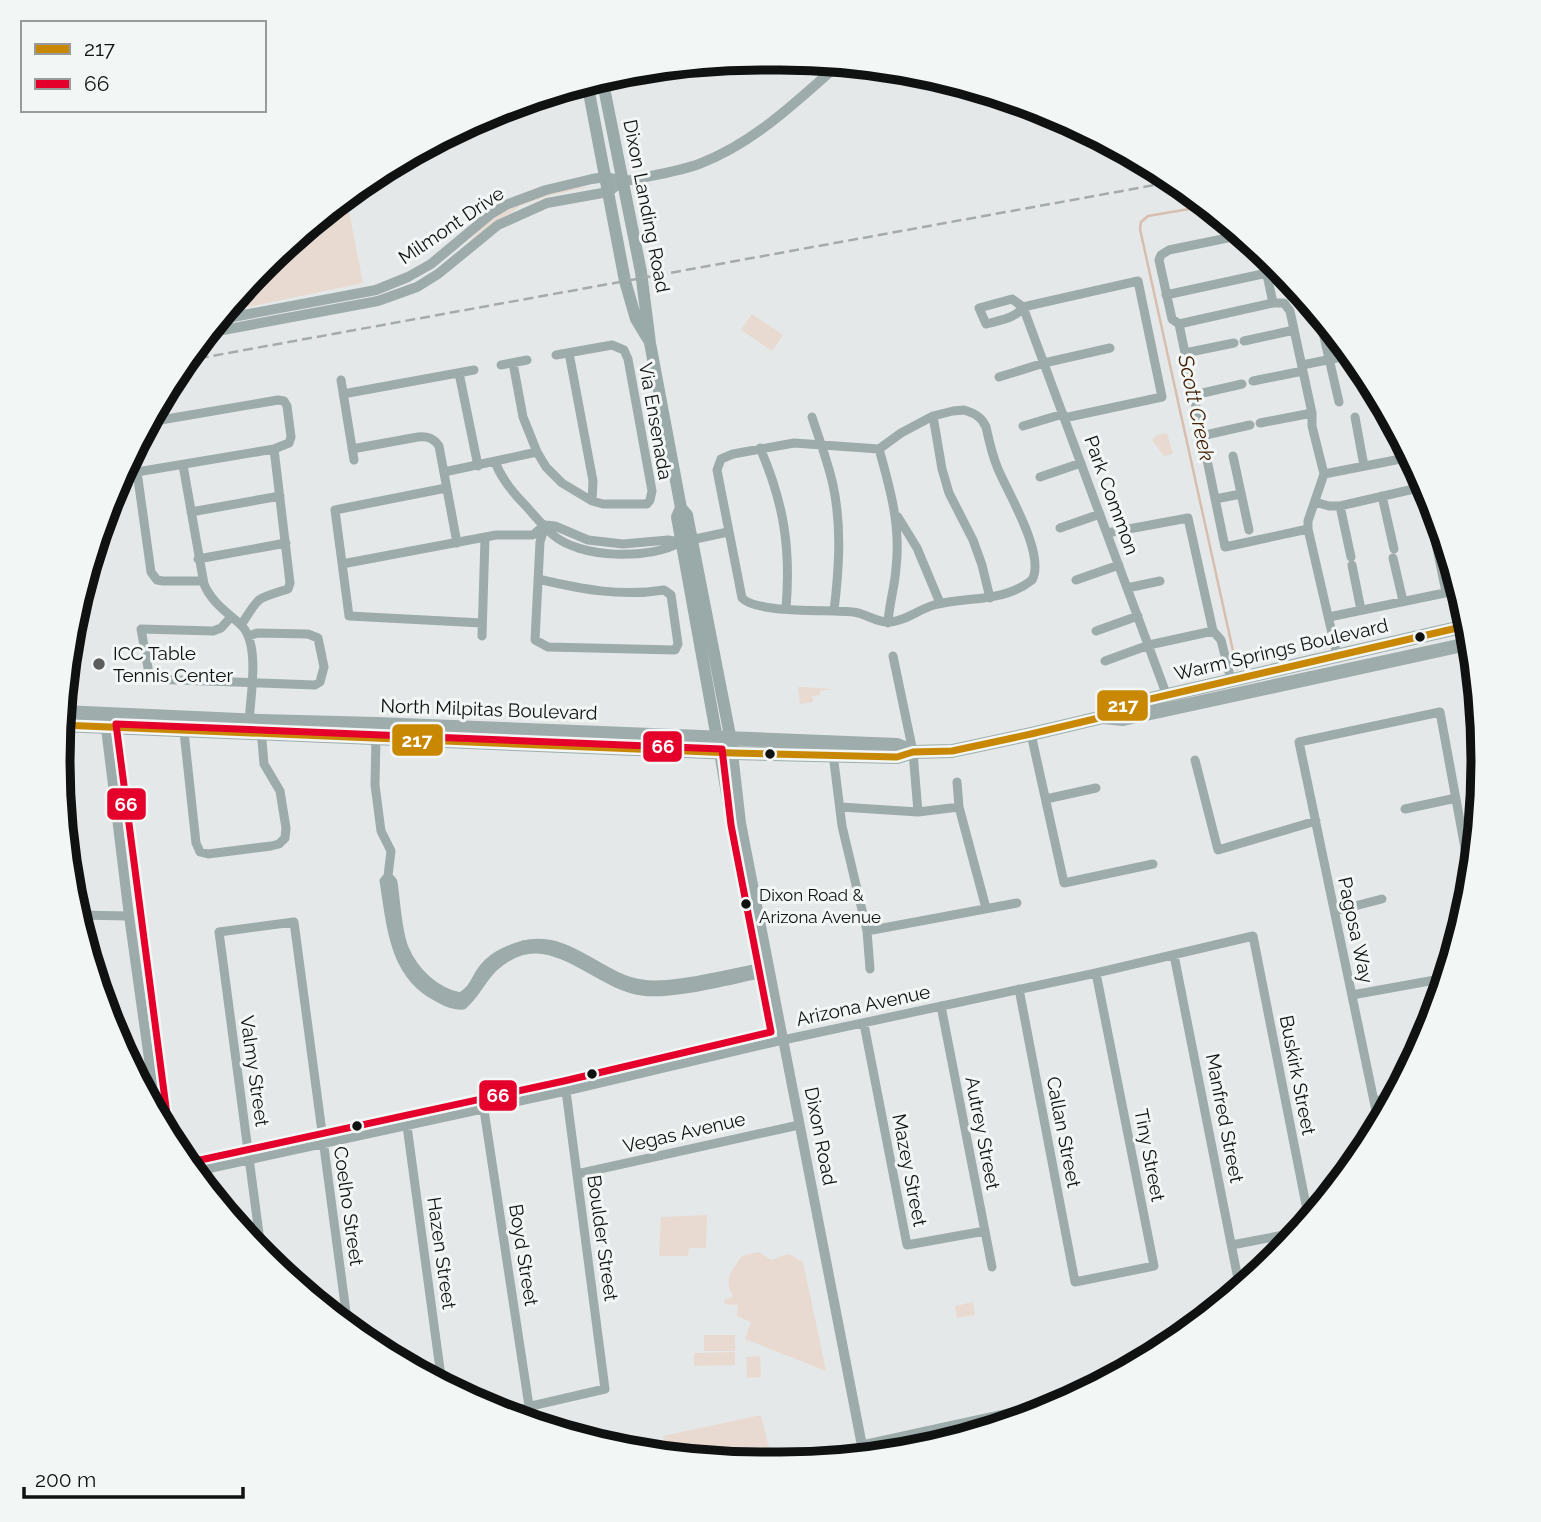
<svg xmlns="http://www.w3.org/2000/svg" width="1541" height="1522" font-family="Raleway,sans-serif">
  <style>
    .green { fill: #e8dad0 }
    .lines { fill: none; stroke-linecap: round; stroke-linejoin: round }
    .stream { stroke: #d7beae; stroke-width: 2.5 }
    .minor { stroke: #9dacab; stroke-width: 9 }
    .tertiary { stroke: #9dacab; stroke-width: 10 }
    .secondary { stroke: #9aaaa9; stroke-width: 12 }
    .primary { stroke: #9eacac; stroke-width: 14 }
    .rail { stroke: #a4acab; stroke-width: 2.5; stroke-dasharray: 10 5; stroke-linecap: butt }
    .bus-1-casing { stroke: #f2f7f6; stroke-width: 12 }
    .bus-2-casing { stroke: #f2f7f6; stroke-width: 12 }
    .bus-1 { stroke: #c98804; stroke-width: 7 }
    .bus-2 { stroke: #e4002b; stroke-width: 7 }
    .bus-dot { fill: #101212; stroke: #f2f7f6; stroke-width: 2.5 }
    .poi-dot { fill: #5b5d5d; stroke: #f2f7f6; stroke-width: 2.5 }
    .labels { text-anchor: middle; stroke-width: 6; stroke-linejoin: round; paint-order: stroke }
    .bus-label { font-size: 17px; fill: #101212; stroke: #f2f7f6; text-anchor: start }
    .street-label { font-size: 19px; fill: #101212; stroke: #f2f7f6 }
    .poi-label { font-size: 19px; fill: #101212; stroke: #f2f7f6; text-anchor: start }
    .water-label { font-size: 21px; font-style: italic; fill: #452106; stroke: #f2f7f6 }
    .rim { fill: none; stroke: #101212; stroke-width: 9 }
    .line-badge { stroke: #f2f7f6; stroke-width: 2.5 }
    .badge-label { font-size: 19px; text-anchor: middle; font-weight: bold; fill: #fff }
  </style>
  <rect width="100%" height="100%" fill="#e5e8e8"/>
  <path class="green" d="M593,186L548,196L520,206L459,252C468,244 476,233 485,225C515,201 556,190 593,186Z
    M346,196L363,283L224,312L263,264Z
    M752,314L783,335L772,351L741,330Z
    M1167,433L1173,454L1164,456L1152,440L1157,435Z
    M798,687H802L833,689L820,691V695L812,696L813,702L800,704Z
    M707,1215L706,1248H689L688,1256H659L661,1217Z
    M759,1252L771,1260L789,1254L803,1262L826,1371L745,1339L751,1322L737,1316L738,1305L725,1304L724,1300L733,1297C723,1277 731,1273 742,1256Z
    M973,1302L975,1315L957,1318L955,1306Z
    M704,1335H735V1351H704Z
    M735,1352V1365L694,1366V1353Z
    M760,1356L761,1377L747,1378L746,1357Z
    M761,1415L773,1464L667,1454L663,1436Z
    M618,1432L622,1450L585,1439Z"/>
  <g class="lines">
    <path class="stream" d="M1207,206L1148,216L1141,222L1140,229L1237,669"/>
    <path class="minor" d="M1242,235L1169,250L1161,255L1159,260L1172,319L1179,324L1225,547L1308,529
      M1262,251L1273,303
      M1166,295L1267,273
      M1012,299L1023,307C1015,319 1000,320 986,324L979,308Z
      M1023,307L1167,696
      M1023,307L1138,281L1162,397L1064,418
      M1319,315L1339,402
      M1179,324L1273,303H1284L1290,311L1312,413V426L1324,474L1308,521V529L1337,655
      M1244,341L1294,330
      M569,353L593,481L592,501
      M1185,353L1234,343
      M513,363L523,417L537,452L546,467L562,483L592,501L603,504H647L650,500L652,491L628,359L624,350L612,345L556,355
      M501,365L527,360
      M1302,365L1352,355
      M459,373L478,466
      M999,377L1044,363L1110,348
      M341,380L354,460
      M1253,381L1303,371
      M1371,382L1374,394
      M343,394L474,370
      M1194,395L1242,384
      M964,410C974,413 982,417 986,427C989,441 992,455 998,469C1008,493 1046,555 1032,580C1003,603 968,596 934,605C919,609 904,622 889,622C877,623 865,613 853,612C830,609 757,614 742,598L717,470L721,459L733,454L794,443L879,449L901,433L933,416L953,411Z
      M933,416L942,469L949,493L973,540L982,565L990,598
      M812,417C819,439 828,462 833,485C842,527 839,569 834,611
      M1355,417L1364,466
      M1260,423L1312,413
      M1023,426L1063,414
      M1201,436L1250,425
      M760,448C784,503 791,549 786,608
      M352,449L418,437C428,436 433,438 439,446L457,543
      M879,449C890,488 901,526 896,568C895,586 889,604 888,623
      M134,450L151,572L157,580L163,581H203
      M1233,456L1249,530
      M495,462C502,480 513,493 526,506C534,515 543,526 552,534C579,559 651,560 681,542
      M183,465L204,584C212,603 227,612 241,625C261,644 250,698 249,723
      M137,472L274,449L289,443L291,437L287,406L284,401L278,400L149,422
      M444,472L537,452
      M1324,474L1411,457
      M1040,477L1081,463
      M1424,486L1446,592
      M446,488L335,510L349,616L482,623
      M1382,496L1394,549
      M1215,499L1241,494
      M1315,502L1329,506H1340L1427,486
      M1340,506L1351,557
      M191,512L280,496
      M898,517L917,548L940,603
      M545,525L555,526L588,540L623,544L668,540L681,542L728,532
      M1060,528L1100,514
      M1107,533L1188,518L1213,631L1221,640L1231,680
      M1393,558L1403,601
      M198,559L286,543
      M342,564L496,535H533L543,526
      M1352,565L1361,610
      M538,579C581,589 620,597 664,590L671,595L678,644L675,650L548,647L535,640L540,542L545,525
      M1076,580L1119,565
      M1127,588L1160,581
      M231,617L221,628L213,631L141,629L150,679L315,685L320,682L324,667L318,638L308,634L257,633L249,636
      M1329,617L1459,590
      M241,625C261,595 254,600 288,589L290,583L274,449
      M1096,631L1138,616
      M482,636L485,538
      M893,656L913,752L918,812
      M1105,661L1149,645L1213,631
      M184,732L196,843L200,852L208,854L271,846L279,844L285,838L286,828L280,791L264,764L261,729
      M1031,734L1064,883L1153,864
      M376,736L375,785L381,831L391,851L388,876L384,881C391,924 393,975 437,997C446,1002 454,1006 463,1005C476,994 482,978 494,967C548,918 591,984 642,991C673,996 736,978 769,972
      M833,754L842,826L867,931L870,969
      M1195,760L1218,850L1316,821
      M957,782L959,807L986,908
      M1046,799L1096,788
      M841,807L918,812L959,807
      M1405,809L1456,798
      M388,876L393,882C396,902 397,931 404,948C414,972 435,992 460,997C471,992 474,983 480,973C490,957 506,950 523,945C570,934 599,978 642,984C672,989 735,972 768,966
      M1335,911L1382,899
      M76,915L129,916
      M867,931L1017,903
      M1174,955L1240,1289
      M1019,989L1075,1282L1154,1266L1096,973
      M1352,995L1446,978
      M941,1006L992,1267
      M864,1024L907,1245L985,1231
      M1374,1101L1394,1098
      M484,1110L529,1406
      M1379,1125L1299,742L1440,712L1471,881
      M407,1126L442,1384
      M193,1172L566,1091L783,1040L1096,973L1253,936L1309,1220
      M577,1174L799,1125
      M1232,1245L1299,1232
      M262,1256L219,932L294,922L348,1327
      M501,1413L605,1389L566,1091
      M942,1429L945,1442
      M862,1445L1072,1399"/>
    <path class="tertiary" d="M217,320L376,290L408,277L431,264L491,214L508,204L546,190L592,179L605,177L623,181L631,180C654,175 677,172 699,164C754,143 796,102 839,64
      M207,333L378,301L417,287L438,274L498,225L547,203L608,192L623,181
      M105,720L129,916L157,1116
      M719,752L728,806L740,822
      M733,753L741,823L864,1456"/>
    <path class="secondary" d="M602,78L641,272L650,343L681,508L687,515L732,746
      M587,82L625,281L636,319L648,339
      M681,508L677,517L718,744"/>
    <path class="primary" d="M63,712L261,721L377,724L897,745L913,752
      M1103,717L1123,719L1472,643
      M61,725L733,753L897,757L913,752L952,751L1031,734L1103,717L1120,706L1470,625"/>
    <path class="rail" d="M184,361L1177,181"/>
    <g class="bus-1-casing">
      <path id="bus-1" d="M61,725L733,753L897,757L913,752L952,751L1031,734L1103,717L1120,706L1470,625"/>
    </g>
    <g class="bus-2-casing">
      <path id="bus-2" d="M167,1115L116,724L722,749L731,825L771,1032L564,1081L191,1162"/>
    </g>
    <use href="#bus-1" class="bus-1"/>
    <use href="#bus-2" class="bus-2"/>
  </g>
  <g class="bus-dot">
    <circle cx="1420" cy="637" r="6"/>
    <circle cx="770" cy="754" r="6"/>
    <circle cx="746" cy="904" r="6"/>
    <circle cx="592" cy="1074" r="6"/>
    <circle cx="357" cy="1126" r="6"/>
  </g>
  <circle class="poi-dot" cx="99" cy="664" r="7"/>
  <g class="labels">
    <g class="bus-label">
      <text x="759" y="901">Dixon Road &amp;<tspan x="759" dy="22">Arizona Avenue</tspan></text>
    </g>
    <g class="street-label">
      <text transform="translate(647 206) rotate(79)" y="7">Dixon Landing Road</text>
      <text transform="translate(451 225) rotate(-34)" y="7">Milmont Drive</text>
      <text transform="translate(656 421) rotate(80)" y="7">Via Ensenada</text>
      <text transform="translate(1112 495) rotate(70)" y="7">Park Common</text>
      <text transform="translate(1281 649) rotate(-13)" y="7">Warm Springs Boulevard</text>
      <text transform="translate(489 709) rotate(2)" y="7">North Milpitas Boulevard</text>
      <text transform="translate(1356 930) rotate(78)" y="7">Pagosa Way</text>
      <text transform="translate(863 1005) rotate(-12)" y="7">Arizona Avenue</text>
      <text transform="translate(255 1071) rotate(82)" y="7">Valmy Street</text>
      <text transform="translate(1298 1075) rotate(79)" y="7">Buskirk Street</text>
      <text transform="translate(1225 1118) rotate(79)" y="7">Manfred Street</text>
      <text transform="translate(684 1132) rotate(-13)" y="7">Vegas Avenue</text>
      <text transform="translate(1064 1132) rotate(79)" y="7">Callan Street</text>
      <text transform="translate(983 1133) rotate(79)" y="7">Autrey Street</text>
      <text transform="translate(821 1136) rotate(79)" y="7">Dixon Road</text>
      <text transform="translate(1150 1155) rotate(79)" y="7">Tiny Street</text>
      <text transform="translate(910 1170) rotate(79)" y="7">Mazey Street</text>
      <text transform="translate(349 1206) rotate(82)" y="7">Coelho Street</text>
      <text transform="translate(603 1238) rotate(82)" y="7">Boulder Street</text>
      <text transform="translate(442 1253) rotate(82)" y="7">Hazen Street</text>
      <text transform="translate(524 1255) rotate(81)" y="7">Boyd Street</text>
    </g>
    <g class="poi-label">
      <text x="113" y="660">ICC Table<tspan x="113" dy="22">Tennis Center</tspan></text>
    </g>
    <g class="water-label">
      <text transform="translate(1196 408) rotate(78)" y="7">Scott Creek</text>
    </g>
  </g>
  <path d="M0 0H1541V1522H0ZM761 70H780A691 691 0 0 1 1471 761V761A691 691 0 0 1 780 1452H761A691 691 0 0 1 70 761V761A691 691 0 0 1 761 70Z" fill="#f2f7f6" fill-rule="evenodd"/>
  <path class="rim" d="M761 70H780A691 691 0 0 1 1471 761V761A691 691 0 0 1 780 1452H761A691 691 0 0 1 70 761V761A691 691 0 0 1 761 70Z"/>
  <g class="line-badge">
    <rect x="1096" y="689" width="53" height="33" rx="7" fill="#c98804"/>
    <rect x="391" y="723" width="53" height="34" rx="7" fill="#c98804"/>
    <rect x="642" y="730" width="41" height="33" rx="7" fill="#e4002b"/>
    <rect x="106" y="787" width="41" height="34" rx="7" fill="#e4002b"/>
    <rect x="478" y="1079" width="40" height="33" rx="7" fill="#e4002b"/>
  </g>
  <g class="badge-label">
    <text x="1123" y="712">217</text>
    <text x="417" y="747">217</text>
    <text x="663" y="753">66</text>
    <text x="126" y="811">66</text>
    <text x="498" y="1102">66</text>
  </g>
  <rect x="21" y="21" width="245" height="91" fill="#f2f7f6" stroke="#989b9b" stroke-width="2"/>
  <rect x="35" y="44" width="35" height="10" fill="#c98804" stroke="#989b9b" stroke-width="2"/>
  <text x="84" y="56" font-size="21" fill="#101212">217</text>
  <rect x="35" y="79" width="35" height="10" fill="#e4002b" stroke="#989b9b" stroke-width="2"/>
  <text x="84" y="91" font-size="21" fill="#101212">66</text>
  <path d="M24 1487v10h219v-10" fill="none" stroke="#101212" stroke-width="3.5"/>
  <text x="35" y="1487" font-size="21" fill="#101212" stroke="#f2f7f6" stroke-width="5" paint-order="stroke">200 m</text>
</svg>
